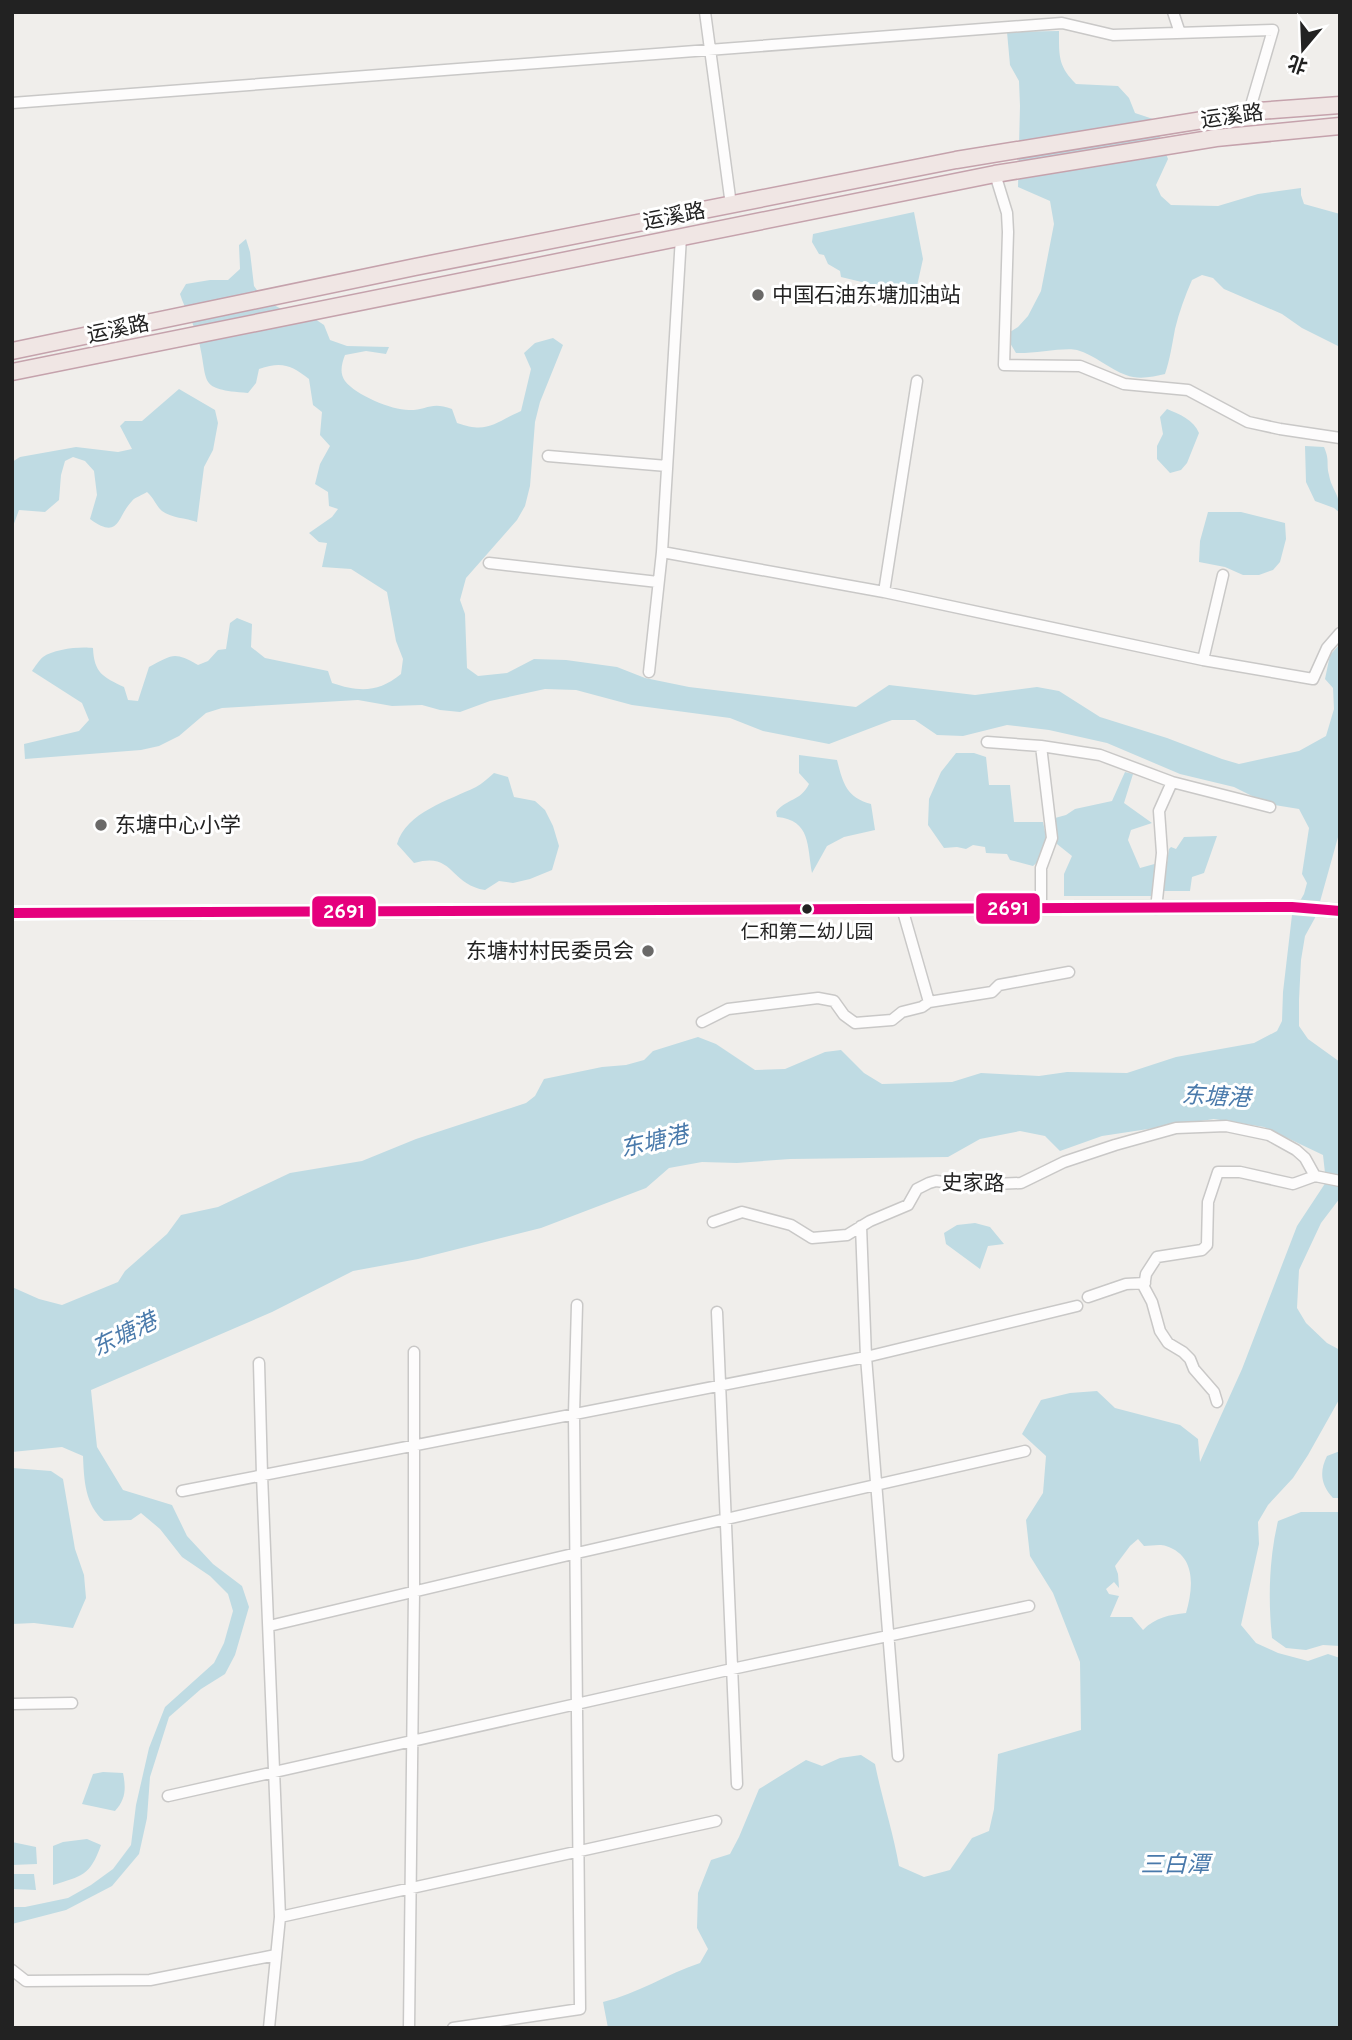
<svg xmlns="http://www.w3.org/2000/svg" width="1352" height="2040" font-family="Overpass,'Noto Sans SC',sans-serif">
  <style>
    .water { fill: #bfdbe3; fill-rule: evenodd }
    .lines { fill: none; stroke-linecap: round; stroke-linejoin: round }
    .minor-casing { stroke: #c9c8c7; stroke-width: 13 }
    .tertiary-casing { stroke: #c9c8c7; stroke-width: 16 }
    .trunk-casing { stroke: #c5a2ac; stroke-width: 19 }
    .minor { stroke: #fdfcfc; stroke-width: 10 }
    .tertiary { stroke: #fdfcfc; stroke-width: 12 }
    .trunk { stroke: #f0e6e4; stroke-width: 16 }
    .bus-1-casing { stroke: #fff; stroke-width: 16 }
    .bus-1 { stroke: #e5007d; stroke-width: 10 }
    .poi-dot { fill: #6a6968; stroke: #fff; stroke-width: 2.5 }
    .bus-dot { fill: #222; stroke: #fff; stroke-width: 2.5 }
    .labels { text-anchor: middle; stroke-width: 6; stroke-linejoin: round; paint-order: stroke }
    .bus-label { font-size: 19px; fill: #222; stroke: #fff }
    .street-label { font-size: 21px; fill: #222; stroke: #fff }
    .poi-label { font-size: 21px; fill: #222; stroke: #fff; text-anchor: start }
    .water-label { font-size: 23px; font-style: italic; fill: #4a7aab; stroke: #fff }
    .line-badge { stroke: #fff; stroke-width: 2.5 }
    .badge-label { font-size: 19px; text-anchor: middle; font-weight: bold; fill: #fff }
  </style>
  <rect width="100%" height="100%" fill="#f0eeeb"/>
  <path class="water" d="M1059,31C1059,56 1058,66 1076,84L1118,86L1129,98L1135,113L1153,119L1168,159L1156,185L1161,196L1171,205L1218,206L1258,194L1301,188V195L1304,204L1340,214V347L1302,328L1282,314L1224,289L1213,278L1202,275L1192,280C1185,296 1179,312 1175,329C1172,345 1170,359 1165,374C1153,377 1138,380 1126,375C1109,369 1095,355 1077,350C1065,347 1032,354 1016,353L1010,343V332L1018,327L1028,316L1041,291L1054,224L1050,201L1018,187L1020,106L1019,81L1010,65L1007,32Z
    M914,212L923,259L917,286L904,283L899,291L841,277L840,271L828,264L824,255L819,254L812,242L813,234Z
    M246,239L250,252L254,286L264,300L297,317L315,319L324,325L330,340L347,346L389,347L386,354L366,351L345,355C342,363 339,373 345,381C356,395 391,410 409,410C428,410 431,401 452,409L457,423C488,434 494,423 521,411L531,369L524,353L535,343L553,338L563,345L540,402L535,422L530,486L525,506L517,520L466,578L460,600L465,614L467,668L478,676L507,673L534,659L566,660L617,667L645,678L689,687L856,707L889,685L975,695L1037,687L1059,691L1100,717L1167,738L1222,759L1239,764L1299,751L1326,736L1334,709L1333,688L1325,679L1330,655L1340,644V830L1316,916L1305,936L1301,960L1299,1000V1026L1308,1039L1340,1062V1198L1321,1223L1299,1270L1297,1308L1306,1323L1327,1343L1340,1350V1398L1308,1455L1293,1478L1268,1505L1258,1522L1259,1544L1241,1625L1256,1643L1278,1653L1308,1661L1328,1654L1340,1658V2028H608L603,2002C637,1994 667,1974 700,1963L708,1949L697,1928L698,1893L711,1860L730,1854L739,1837L759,1789L806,1760L822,1766L840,1758L861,1755L875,1764C882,1799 893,1831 899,1866L924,1877L950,1870L972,1838L989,1831L994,1809L998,1754L1081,1730L1080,1662L1053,1593L1030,1556L1026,1520L1043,1493L1046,1456L1022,1434L1041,1400L1070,1393L1097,1391L1115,1408L1180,1425L1198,1439L1200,1462L1242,1369L1297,1226L1326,1182L1323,1155L1264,1127L1214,1119L1102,1136L1060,1151L1045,1136L1020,1131L980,1139L948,1157L790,1159L737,1163L702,1162L669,1168L646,1188L541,1228L418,1259L353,1271L272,1312L91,1390L97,1447L123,1490L172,1505L187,1536L213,1564L242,1586L249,1607L235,1655L225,1674L201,1689L169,1717L150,1777L147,1818L139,1854L112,1886L66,1910L12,1924V1907H25L68,1898L91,1885L113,1869L131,1845L136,1805L149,1748L165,1707L214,1663L224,1643L233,1611L228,1594L210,1576L182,1557L160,1529L141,1513L131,1520L104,1521C85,1505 84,1480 83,1456L62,1447L12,1452V1287L39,1299L62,1305L118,1282L125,1271L167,1234L181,1215L218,1207L290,1173L362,1161L416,1139L526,1103L535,1096L544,1079L602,1067L626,1065L644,1060L653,1051L698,1037L716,1044L755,1070L785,1069L825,1052L841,1050L864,1073L882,1084L952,1082L981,1073L1039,1076L1067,1072L1127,1073L1176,1057L1254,1043L1277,1031L1282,1021L1283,992L1292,915L1304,894L1307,883L1302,874L1309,828L1299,809L1268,804L1234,787L1180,774L1107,743L1049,730L1007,725L963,736L937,735L915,720H892L829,744L763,731L730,718L632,705L576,690L545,689L490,701L460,712L440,710L422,705L392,706L358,700L222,708L206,713L179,736L159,746L141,750L25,759L24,744L79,731L89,720L82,703L32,671C35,667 39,660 43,657C53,649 81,646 93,648C94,673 103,677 124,687L128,700L138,701L149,667C173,655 173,651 198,665L208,661L218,650L226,649L230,623L237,618L252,624L251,647L265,658L328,671L332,683C359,692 378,693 401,674L403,659L396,641L387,592L351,569L322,567L327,543L319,542L309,533L332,517L338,509L329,506L328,492L315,484L320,464L330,446L320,435L322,412L313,405L309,379C291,365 282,361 259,369L256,383L248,393C197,389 209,384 199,342C195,325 185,310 180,294L186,284L210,280H228L240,269L239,245ZM1138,1539L1144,1546C1151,1546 1160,1544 1166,1546C1197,1556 1193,1589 1186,1613C1169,1615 1156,1617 1143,1630L1132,1617H1110L1119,1596L1109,1594L1106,1589L1114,1582L1119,1588L1118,1574L1115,1566L1130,1546Z
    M179,389L215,410L218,423L213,450L204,467L197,522C186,518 171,518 162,511C156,506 154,498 147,492C143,495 135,497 132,501C117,516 120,541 90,519L97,495L94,471L85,461L73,457L65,461L61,475L59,500L45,512L19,510L12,529V462L20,457L76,447L118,452L132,449L120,426L125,421H142Z
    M1167,409C1179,414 1194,420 1199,433L1187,463L1181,470L1170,473L1157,459V446L1163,434L1160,417Z
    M1305,446L1324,447C1330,461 1326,463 1329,475C1332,491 1340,493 1340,513L1334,508L1315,501L1306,482Z
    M1208,512H1241L1285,523L1286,539L1280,562L1273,570L1259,575H1243L1225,567L1199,562L1200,541Z
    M956,753H974L986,757L989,785H1010L1014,822H1043C1047,842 1051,852 1033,866L1010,860L1007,854L986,853L985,847L973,845L966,849L957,847L944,848L928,825L929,799L941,772Z
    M799,755L837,760C843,783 846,797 871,804L875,830L844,837L827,846L812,873C807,846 811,820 777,817L776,812C787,798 800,802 809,784L799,773Z
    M1125,772L1133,774L1124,803L1152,823L1131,830L1128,840L1140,868L1158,863L1153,896H1064V874L1072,856L1057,844L1055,818L1066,815L1075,809L1112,801Z
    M494,773L508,777L514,797L535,801L545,810L553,826L559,846L552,870L530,879L513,883L499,881L485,890C449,884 454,851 414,863L397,844C406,812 450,800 476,787C482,784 488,778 494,773Z
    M1217,836L1204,873L1192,877L1190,891H1163L1169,849L1171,847L1176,849L1184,837Z
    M975,1223L990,1227L1004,1244L988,1246L980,1269L946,1244L944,1233L957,1225Z
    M1340,1451V1498H1333C1321,1485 1319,1472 1327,1456Z
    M12,1468L51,1471L63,1479L75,1549L84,1575L86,1598L73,1628L34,1623L12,1624Z
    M1301,1512H1340V1646L1323,1645L1306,1650L1286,1648L1272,1638C1268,1600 1269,1558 1278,1521Z
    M103,1772L123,1773C126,1788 126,1799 115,1811L82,1804L93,1774Z
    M87,1839L101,1845C90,1876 82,1876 53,1885V1846L63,1842Z
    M12,1842L36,1847L37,1864L12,1865Z
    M12,1874H34L36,1890L12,1889Z"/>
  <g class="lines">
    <g class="minor-casing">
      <path id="minor" d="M705,12L731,205
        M1173,12L1180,33
        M12,103L1062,23L1113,35L1273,30L1249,112
        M995,174L1007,213L1008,232L1004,365L1080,366L1124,384L1188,390L1248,422L1280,429L1340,438
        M548,456L667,466
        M662,552L884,592L1203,660L1313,679L1327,648L1340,633
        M489,563L658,582
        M884,592L917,381
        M1203,660L1223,575
        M649,672L662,552L681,237
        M987,742L1041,746L1100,755L1172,782L1270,807
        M902,908L929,1002
        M1041,909V868L1052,838L1041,746
        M1156,909L1162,853L1159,811L1172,782
        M702,1022L728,1009L818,998L834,1001L844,1015L855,1023L892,1020L902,1012L922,1007L929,1002L992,992L999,985L1069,972
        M713,1222L742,1212L791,1225L812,1238L847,1235L870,1221L908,1205L917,1189L929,1183L936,1181L968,1185L1021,1183L1064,1162L1115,1145L1176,1128L1226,1126L1269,1135L1296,1150L1305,1158L1315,1176L1340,1181
        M861,1226L866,1357L898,1756
        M1088,1297L1126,1284L1145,1283
        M717,1312L737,1784
        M259,1363L262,1475L280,1917L269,2028
        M1217,1402L1214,1392L1194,1369L1190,1359L1183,1352L1168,1343L1160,1331L1152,1302L1144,1287L1146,1274L1157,1257L1202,1250L1207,1245L1208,1202L1218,1172H1240L1293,1184L1315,1176
        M182,1491L866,1357L1077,1306
        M269,1626L577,1553L1025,1451
        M12,1704L72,1703
        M168,1796L732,1669L1029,1606
        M280,1917L716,1821
        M12,1970L26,1981L150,1980L276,1955
        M409,2028L414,1592V1352
        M453,2028L580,2009L574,1414L577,1305"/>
    </g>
    <g class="tertiary-casing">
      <path id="tertiary" d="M12,913L1292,907L1340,911"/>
    </g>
    <g class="trunk-casing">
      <path id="trunk" d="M12,351L415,267L956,160L1258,111L1340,105
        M12,372L995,174L1216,138L1340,126"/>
    </g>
    <use href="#minor" class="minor"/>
    <use href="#tertiary" class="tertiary"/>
    <use href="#trunk" class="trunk"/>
    <g class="bus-1-casing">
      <path id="bus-1" d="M12,913L1292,907L1340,911"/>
    </g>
    <use href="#bus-1" class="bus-1"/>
  </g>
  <g class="poi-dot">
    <circle cx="758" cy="295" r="7"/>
    <circle cx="101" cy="825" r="7"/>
    <circle cx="648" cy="951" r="7"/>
  </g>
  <circle class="bus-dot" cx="807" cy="909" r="6"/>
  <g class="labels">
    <g class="bus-label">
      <text x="807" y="938">仁和第二幼儿园</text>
    </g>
    <g class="street-label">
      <text transform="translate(1232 116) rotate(-8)" y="7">运溪路</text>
      <text transform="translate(674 216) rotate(-11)" y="7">运溪路</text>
      <text transform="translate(118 329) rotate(-12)" y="7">运溪路</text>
      <text transform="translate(973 1183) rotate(1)" y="7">史家路</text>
    </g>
    <g class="poi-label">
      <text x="772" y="302">中国石油东塘加油站</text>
      <text x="115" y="832">东塘中心小学</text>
      <text x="634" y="958" text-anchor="end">东塘村村民委员会</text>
    </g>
    <g class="water-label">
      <text transform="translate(1216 1096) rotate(3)" y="8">东塘港</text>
      <text transform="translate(654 1141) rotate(-13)" y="8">东塘港</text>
      <text transform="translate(124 1334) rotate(-26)" y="8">东塘港</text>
      <text x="1175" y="1872">三白潭</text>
    </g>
  </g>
  <g class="line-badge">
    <rect x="975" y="892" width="66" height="33" rx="7" fill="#e5007d"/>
    <rect x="311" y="895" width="66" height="33" rx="7" fill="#e5007d"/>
  </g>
  <g class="badge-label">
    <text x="1008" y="915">2691</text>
    <text x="344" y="918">2691</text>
  </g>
  <rect width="1352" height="2040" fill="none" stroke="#222222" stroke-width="28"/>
  <g transform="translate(1303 49) rotate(199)" stroke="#ffffff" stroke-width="5" paint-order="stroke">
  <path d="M0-5L12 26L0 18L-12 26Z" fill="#222222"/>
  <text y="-10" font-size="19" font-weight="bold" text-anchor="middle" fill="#222222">北</text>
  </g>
</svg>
